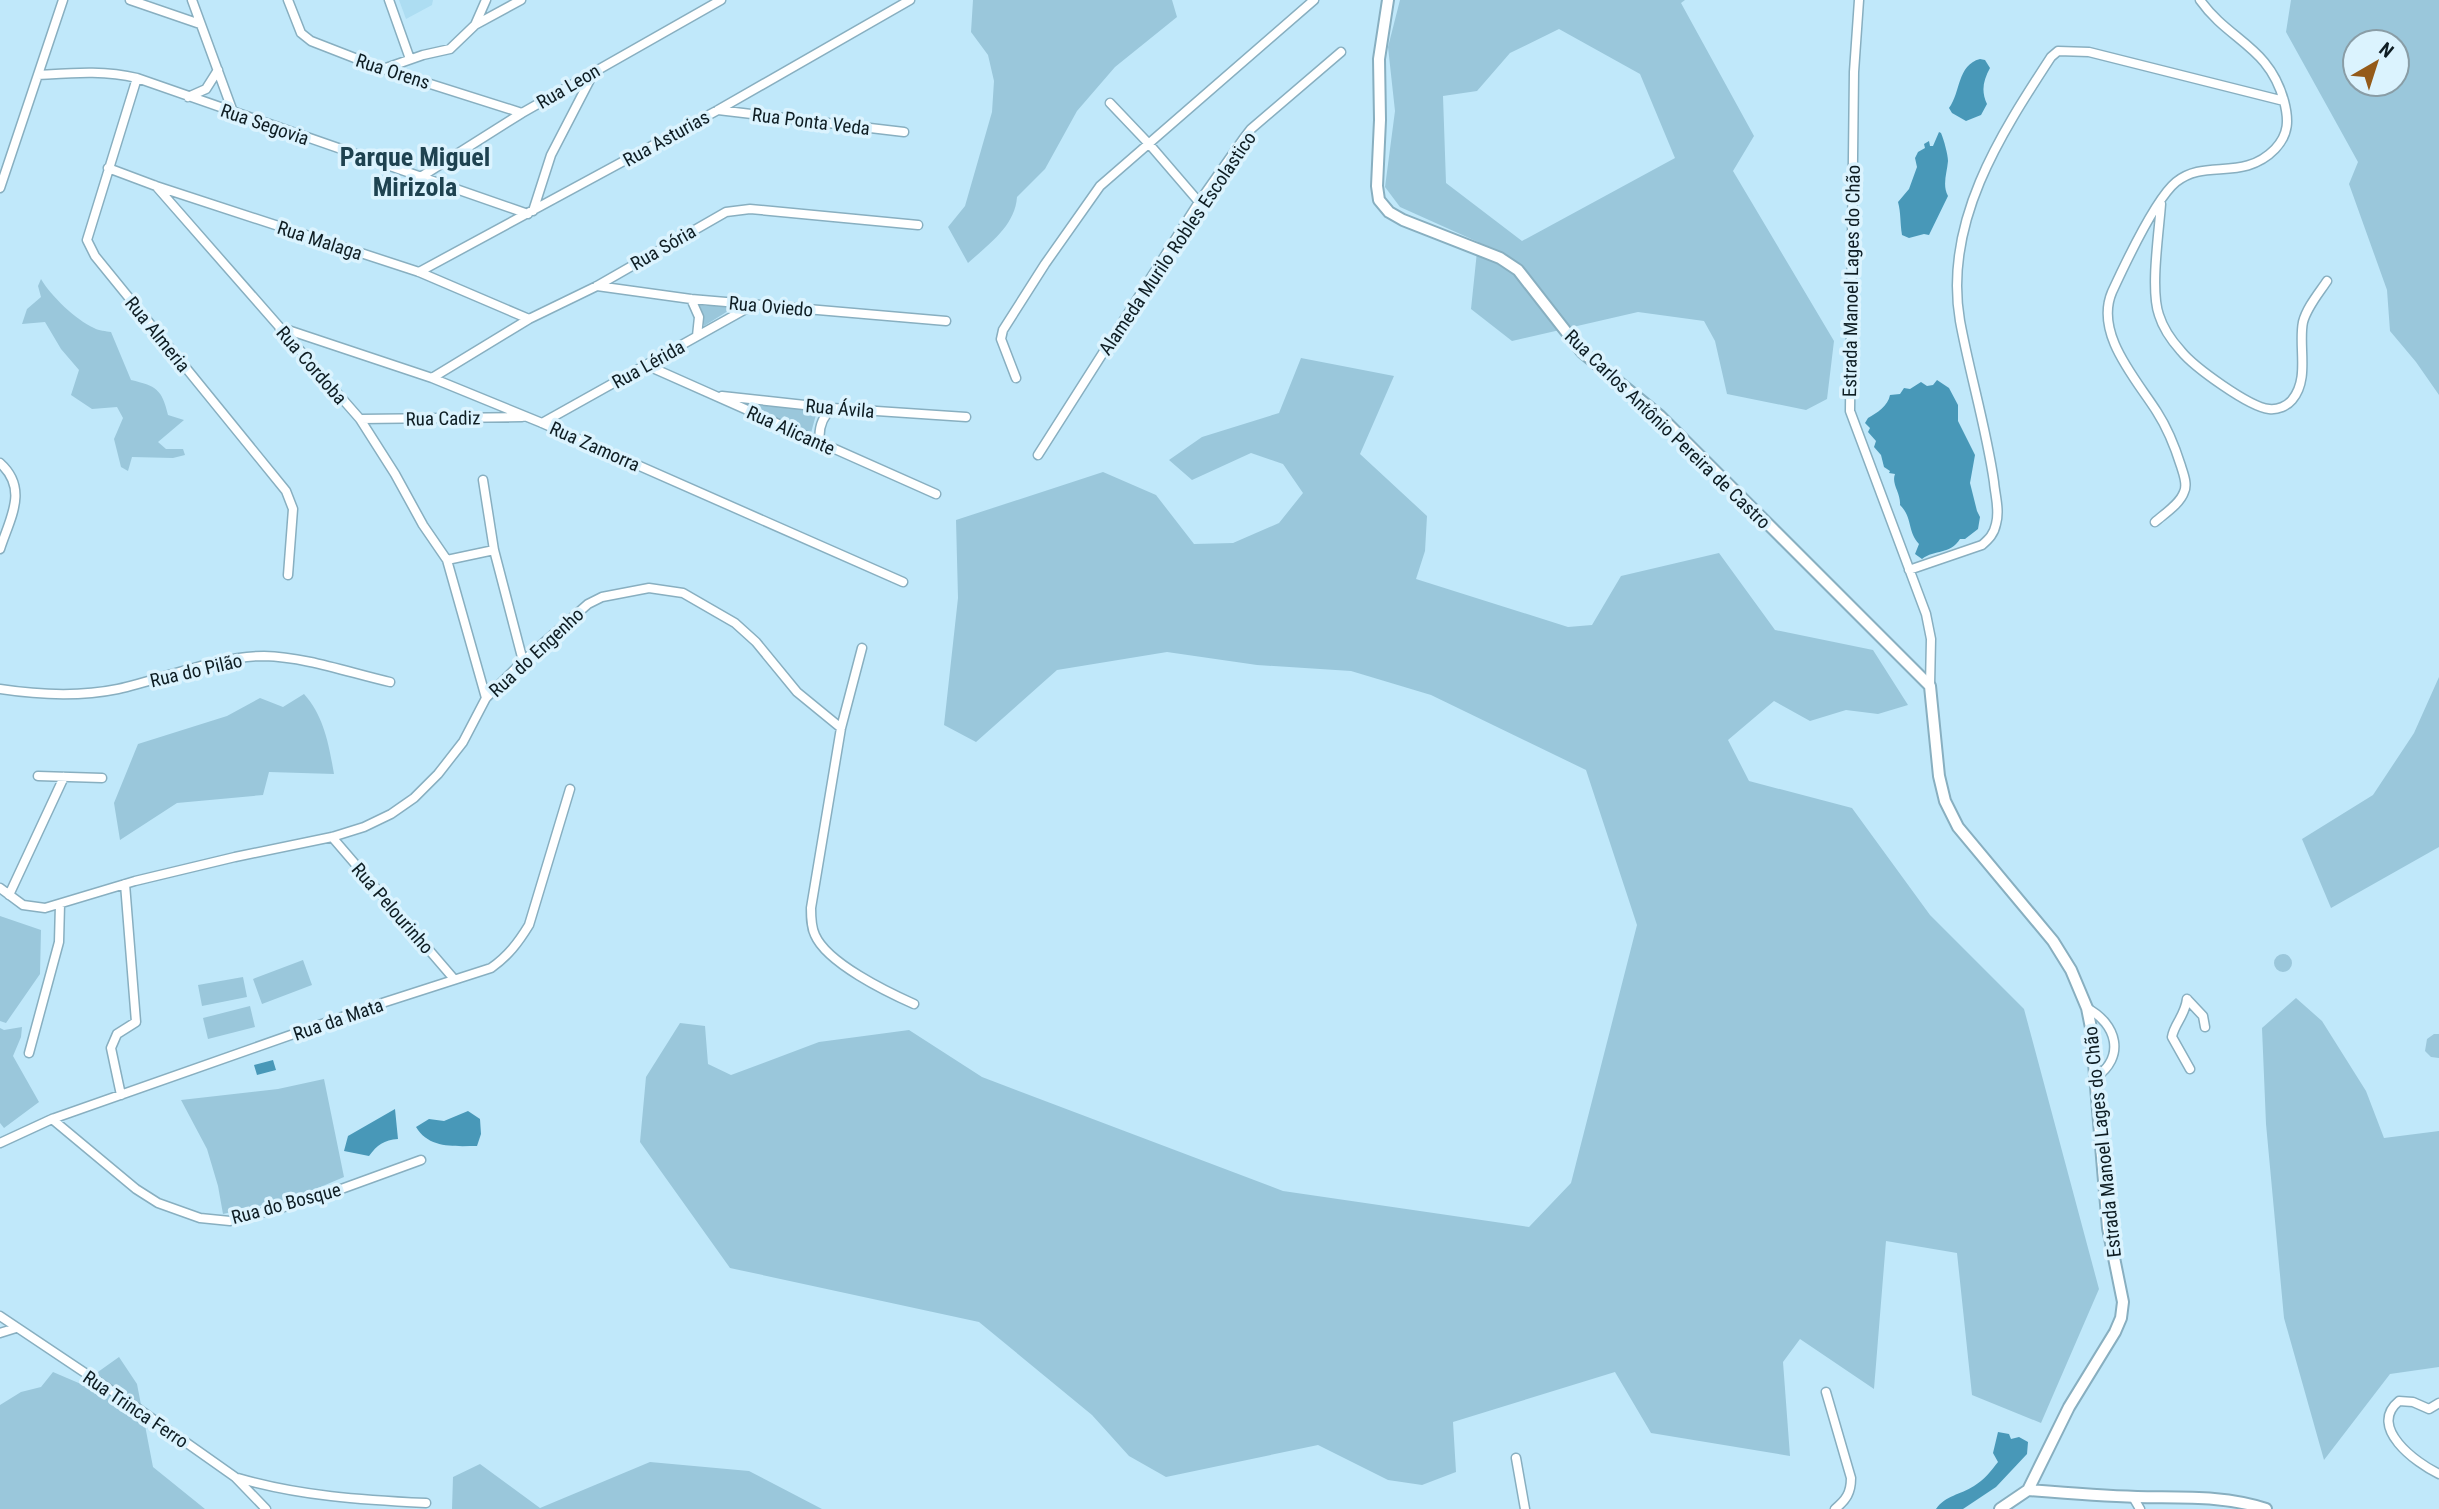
<svg xmlns="http://www.w3.org/2000/svg" width="2439" height="1509" font-family="'Roboto Condensed',sans-serif">
  <style>
    .built { fill: #adddf2 }
    .green { fill: #9ac7db; fill-rule: evenodd }
    .water { fill: #4898b8 }
    .lines { fill: none; stroke-linecap: round; stroke-linejoin: round }
    .street-casing { stroke: #88afc0; stroke-width: 11 }
    .secondary-casing { stroke: #88afc0; stroke-width: 14 }
    .street { stroke: #fff; stroke-width: 8 }
    .secondary { stroke: #fff; stroke-width: 10 }
    .labels { text-anchor: middle; stroke-width: 7; stroke-linejoin: round; paint-order: stroke }
    .street-label { font-size: 19px; fill: #0e1d23; stroke: #dbf3fe }
    .district-label { font-size: 26px; font-weight: bold; fill: #1e4250; stroke: #dbf3fe }
  </style>
  <rect width="100%" height="100%" fill="#c0e8fa"/>
  <path class="built" d="M399,0H433L432,5L406,19Z"/>
  <path class="green" d="M973,0H1172L1177,17L1115,67L1077,111L1045,169L1017,197C1015,226 989,244 968,263L948,227L965,206L992,112L994,81L988,55L971,32Z
    M1400,0H1685L1681,3L1754,136L1733,171L1834,341L1827,399L1806,410L1727,394L1715,341L1704,321L1638,312L1512,341L1471,309L1478,242L1400,207L1385,187L1395,111L1388,47ZM1559,29L1640,74L1675,158L1522,241L1446,183L1443,96L1477,91L1510,53Z
    M2291,0H2439V395L2416,362L2390,331L2387,290L2349,184L2358,162L2286,32ZM2355,42H2397V84H2355Z
    M41,279C51,296 76,320 94,328C99,331 106,331 111,332L131,380C156,386 162,389 168,415L184,420L158,442L166,449H183L185,455L173,458L132,457L128,471L121,467L114,439L123,418L117,407L92,409L71,395L79,370L61,349L45,322L22,324L27,309L41,297L38,286Z
    M700,306H736L704,326Z
    M1301,358L1394,376L1360,454L1427,516L1425,551L1416,579L1568,627L1592,625L1621,576L1719,553L1775,630L1873,650L1908,705L1878,714L1846,710L1810,721L1774,701L1728,740L1749,781L1852,808L1930,915L2024,1009L2099,1289L2041,1423L1972,1395L1957,1253L1886,1241L1874,1389L1800,1339L1783,1362L1790,1456L1651,1433L1615,1372L1453,1422L1456,1472L1422,1485L1388,1480L1318,1445L1166,1477L1129,1456L1092,1415L979,1322L730,1268L640,1142L646,1077L680,1023L705,1026L708,1064L731,1075L819,1042L909,1030L982,1077L1283,1191L1529,1227L1571,1183L1637,925L1586,770L1431,695L1351,671L1257,665L1167,652L1057,670L976,742L944,725L958,598L956,520L1103,472L1156,495L1194,544L1233,543L1279,523L1303,493L1283,464L1251,453L1192,480L1169,460L1202,437L1279,413Z
    M746,404L817,411L811,433Z
    M2439,677V847L2331,908L2302,839L2373,795L2414,733Z
    M304,694C324,716 329,745 334,774L269,772L263,795L177,803L120,840L114,803L138,744L227,716L260,698L283,707Z
    M0,916L41,930L40,974L6,1023L0,1021Z
    M2274 963a9 9 0 1 1 18 0a9 9 0 1 1-18 0Z
    M303,960L312,985L262,1004L253,979Z
    M243,977L247,997L202,1006L198,985Z
    M2296,998L2322,1021L2366,1091L2384,1138L2439,1131V1367L2390,1374L2324,1460L2284,1318L2266,1124L2262,1028Z
    M250,1006L255,1027L208,1039L203,1018Z
    M22,1027L21,1037L13,1056L39,1102L4,1128L0,1123V1028L4,1030Z
    M2434,1034H2439V1058L2431,1057L2425,1051L2427,1039Z
    M324,1079L344,1177L297,1197L223,1214L218,1186L207,1149L181,1100L278,1089Z
    M119,1357L137,1384L153,1467L205,1509H0V1405L21,1392L41,1387L53,1372L81,1384Z
    M650,1462L749,1471L822,1509H452L453,1477L480,1464L540,1508Z"/>
  <path class="water" d="M1980,59L1985,60L1990,68C1983,81 1981,91 1987,104L1981,115L1966,121L1952,113L1949,108C1961,92 1957,65 1980,59Z
    M1939,132L1941,133C1944,140 1948,155 1948,161C1947,173 1942,185 1948,196L1929,235L1924,234L1909,238L1902,235C1900,223 1901,213 1898,202L1909,189L1917,167L1915,158L1918,152L1925,148L1924,144L1929,141L1930,146H1933Z
    M1937,380L1949,388L1958,405V421L1975,455L1970,483L1977,511L1980,517L1978,529L1965,539H1960C1950,555 1935,549 1922,559L1915,554L1919,544C1907,531 1913,518 1900,505C1901,493 1891,484 1895,474L1889,473L1890,471L1884,467L1881,455L1874,447L1876,441L1868,432L1870,428L1865,423L1868,418C1877,413 1888,406 1890,395L1900,394L1904,388L1910,389L1921,382L1927,386L1933,385Z
    M273,1060L276,1070L257,1075L254,1065Z
    M395,1109L398,1139C384,1140 377,1145 369,1156L344,1151L348,1136Z
    M468,1111L480,1119L481,1134L477,1146C455,1146 429,1149 416,1127L429,1119L444,1121Z
    M1998,1432L2009,1434L2011,1439L2019,1437L2028,1442L2027,1454L1996,1487L1963,1509H1936C1946,1495 1960,1495 1974,1486C1984,1480 1991,1471 1998,1462L1993,1453Z"/>
  <g class="lines">
    <g class="street-casing">
      <path id="street" d="M130,0L200,24
        M192,0L233,112
        M288,0L301,33L311,41L383,69L522,113
        M389,0L410,59
        M1859,0L1854,72L1850,411L1926,614L1931,639L1930,686
        M475,25L486,0
        M383,69L423,55L450,49L475,25L521,0
        M38,75C72,73 104,70 137,78L528,214
        M137,78L87,240L95,256L286,491L293,509L288,575
        M188,97L206,89L218,70
        M1110,103L1150,145L1199,202
        M718,110L904,132
        M108,168L156,186L419,272L529,319
        M419,178L522,113L721,0
        M156,186L360,419L395,474L423,525L447,560L486,698
        M0,188L63,0
        M2161,204C2159,232 2150,290 2159,315C2163,328 2172,341 2181,351C2194,367 2249,407 2269,409C2278,410 2287,406 2292,400C2310,379 2298,346 2303,322C2307,307 2319,293 2327,281
        M533,211L551,155L594,72
        M419,272L718,110L910,0
        M597,286L691,299L946,321
        M691,299L699,317L697,336
        M279,327L432,378L542,423L903,582
        M646,365L936,494
        M432,378L529,319L597,286L726,212L750,209L918,225
        M1016,378L1001,339L1003,330L1045,264L1100,186L1314,0
        M722,396L832,408L966,417
        M360,419L522,417
        M542,423L753,305
        M820,443C818,429 821,418 832,408
        M1038,455L1199,202L1244,138L1251,129L1341,52
        M0,463C29,489 10,518 0,549
        M483,480L494,550L523,661
        M2155,522C2164,514 2180,504 2184,492C2188,484 2183,473 2181,466C2175,447 2168,429 2157,412C2137,380 2094,334 2112,292C2124,266 2155,199 2176,182C2205,158 2243,182 2275,149C2289,134 2289,120 2284,101
        M447,560L494,550
        M1909,570L1982,545C1989,539 1994,534 1996,524C2000,510 1995,495 1994,482C1986,427 1970,375 1960,321C1943,223 2000,135 2051,57L2058,51L2089,52L2284,101C2269,46 2229,41 2200,0
        M862,648L841,728L811,908C811,917 811,927 815,935C827,963 887,992 914,1004
        M0,689C39,695 79,697 118,689C163,679 218,656 264,656C306,657 350,673 390,682
        M38,776L102,778
        M332,837L454,979
        M0,888L23,905L45,908L135,881L235,857L332,837L364,827L391,814L414,798L438,774L463,742L486,698L523,661L588,604L602,597L649,588L683,593L735,623L756,642L797,692L841,728
        M9,895L64,777
        M2187,999C2185,1016 2174,1024 2172,1037L2190,1069
        M2187,999L2203,1016L2205,1027
        M2087,1008C2117,1024 2126,1057 2095,1078
        M29,1053L59,942L60,904
        M121,1095L111,1048L117,1034L136,1022L125,884
        M52,1119L136,1189L158,1203L200,1218L230,1221L311,1200L421,1160
        M0,1143L52,1119L376,1005L491,968C508,956 518,943 529,925L570,789
        M0,1316L133,1405L235,1477L266,1509
        M0,1333L16,1328
        M1826,1392L1851,1478C1851,1493 1846,1500 1835,1509
        M2439,1403L2429,1409L2413,1402L2399,1401C2367,1427 2416,1463 2439,1474
        M1516,1458L1525,1509
        M238,1478C300,1496 362,1500 426,1503
        M2133,1497L2140,1509"/>
    </g>
    <g class="secondary-casing">
      <path id="secondary" d="M1388,0L1379,59L1380,120L1377,186L1379,200L1389,212L1403,220L1500,258L1518,270L1582,352L1660,416L1930,686L1939,776L1945,801L1958,827L2053,941L2071,970L2087,1008L2091,1028L2108,1228L2123,1302L2121,1318L2115,1332L2069,1407L2028,1490L2000,1509
        M2028,1490C2064,1493 2101,1496 2137,1497C2180,1498 2224,1495 2266,1509"/>
    </g>
    <use href="#street" class="street"/>
    <use href="#secondary" class="secondary"/>
  </g>
  <g class="labels">
    <g class="street-label">
      <text transform="translate(393 71) rotate(18)" y="7">Rua Orens</text>
      <text transform="translate(568 86) rotate(-30)" y="7">Rua Leon</text>
      <text transform="translate(811 121) rotate(7)" y="7">Rua Ponta Veda</text>
      <text transform="translate(265 124) rotate(19)" y="7">Rua Segovia</text>
      <text transform="translate(666 138) rotate(-29)" y="7">Rua Asturias</text>
      <text transform="translate(320 240) rotate(18)" y="7">Rua Malaga</text>
      <text transform="translate(1177 243) rotate(-56)" y="7">Alameda Murilo Robles Escolastico</text>
      <text transform="translate(663 247) rotate(-30)" y="7">Rua Sória</text>
      <text transform="translate(1851 281) rotate(-89)" y="7">Estrada Manoel Lages do Chão</text>
      <text transform="translate(771 306) rotate(5)" y="7">Rua Oviedo</text>
      <text transform="translate(158 334) rotate(51)" y="7">Rua Almeria</text>
      <text transform="translate(648 364) rotate(-29)" y="7">Rua Lérida</text>
      <text transform="translate(312 365) rotate(49)" y="7">Rua Cordoba</text>
      <text transform="translate(840 408) rotate(5)" y="7">Rua Ávila</text>
      <text transform="translate(443 418) rotate(-1)" y="7">Rua Cadiz</text>
      <text transform="translate(1668 429) rotate(44)" y="7">Rua Carlos Antônio Pereira de Castro</text>
      <text transform="translate(791 430) rotate(24)" y="7">Rua Alicante</text>
      <text transform="translate(595 446) rotate(24)" y="7">Rua Zamorra</text>
      <text transform="translate(536 652) rotate(-43)" y="7">Rua do Engenho</text>
      <text transform="translate(196 670) rotate(-13)" y="7">Rua do Pilão</text>
      <text transform="translate(393 908) rotate(49)" y="7">Rua Pelourinho</text>
      <text transform="translate(338 1019) rotate(-19)" y="7">Rua da Mata</text>
      <text transform="translate(2102 1142) rotate(-96)" y="7">Estrada Manoel Lages do Chão</text>
      <text transform="translate(286 1203) rotate(-15)" y="7">Rua do Bosque</text>
      <text transform="translate(136 1409) rotate(34)" y="7">Rua Trinca Ferro</text>
    </g>
    <g class="district-label">
      <text x="415" y="166">Parque Miguel<tspan x="415" dy="30">Mirizola</tspan></text>
    </g>
  </g>
  <g transform="translate(2376 63) rotate(39)"><circle r="33" fill="#dbf3fe" stroke="#899da6" stroke-width="2"/>
  <path d="M0-5L12 26L0 18L-12 26Z" fill="#945a19"/>
  <text y="-10" font-size="19" font-weight="bold" text-anchor="middle" fill="#0e1d23">N</text>
  </g>
</svg>
